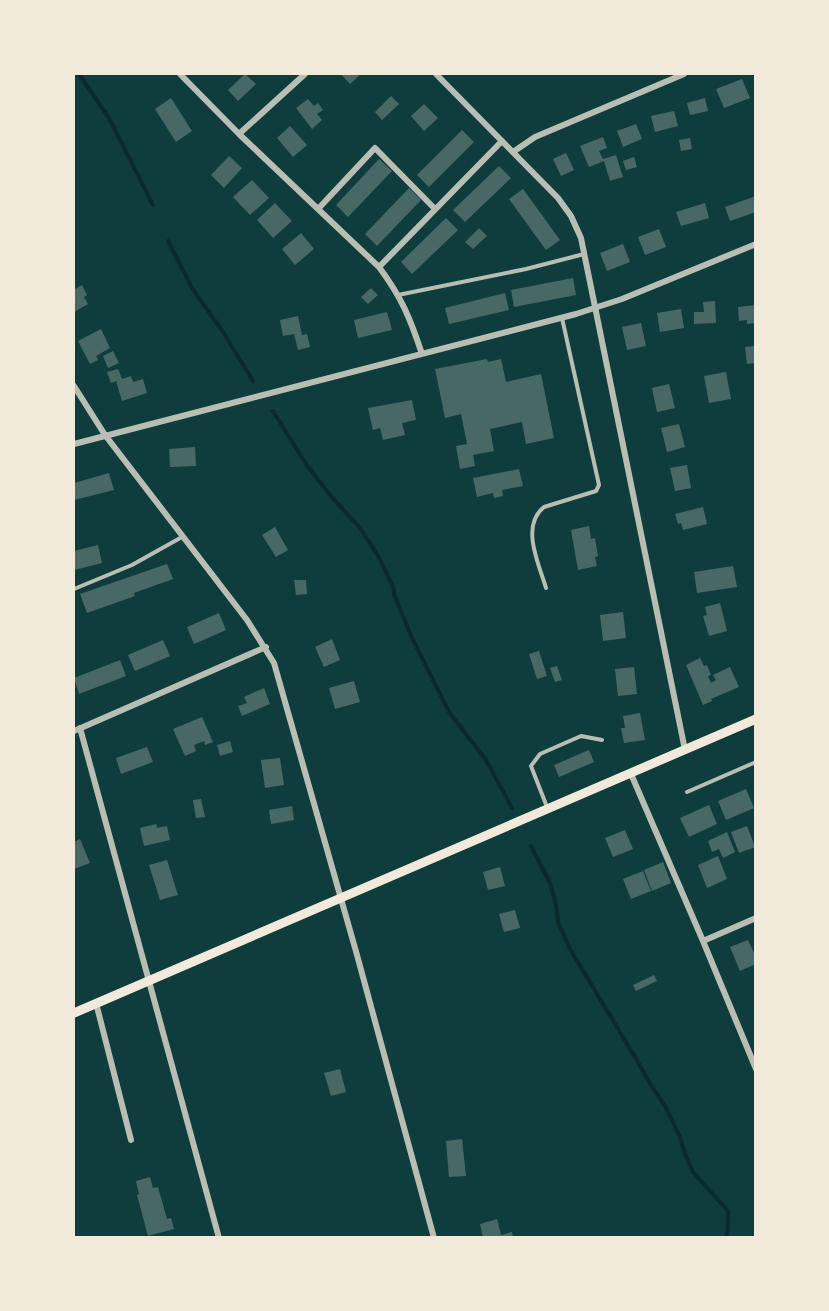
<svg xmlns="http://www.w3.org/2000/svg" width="829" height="1311" font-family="'Varela Round',sans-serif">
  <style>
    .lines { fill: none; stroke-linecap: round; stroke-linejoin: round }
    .stream { stroke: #0a2a2b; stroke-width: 4 }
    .building { fill: #486865 }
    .service { stroke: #b8beb3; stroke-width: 4 }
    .minor { stroke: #b8beb3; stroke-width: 6 }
    .secondary { stroke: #f1e9da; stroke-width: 9 }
  </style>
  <rect width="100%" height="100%" fill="#0f3d3e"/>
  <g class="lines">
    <path class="stream" d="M79,74L109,118L153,205
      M168,241L192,288L223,332L253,381
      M273,411L306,464L329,494L360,528L380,559L394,589V594L412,638L449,712L486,760L512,808
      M531,846L550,883L556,905L558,922L570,949L638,1062L650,1084L665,1106L680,1137L685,1154L693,1172L728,1211V1229L726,1238"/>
  </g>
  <path class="building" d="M245,74L256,84L238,101L228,90Z
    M341,74H361L350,84Z
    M742,79L750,98L724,108L716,89Z
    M391,96L399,104L382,120L375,112Z
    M171,98L192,131L176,142L155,109Z
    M705,98L708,111L690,115L687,103Z
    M308,99L314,106L318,103L323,110L317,114L322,120L312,129L296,108Z
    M424,104L438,118L424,131L411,116Z
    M674,111L678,126L655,132L651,116Z
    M636,124L642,139L623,147L617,131Z
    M290,126L307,145L293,157L277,138Z
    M462,130L474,142L429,187L417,175Z
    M603,137L607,148L599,151L603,159L616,155L623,177L610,181L604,161L589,167L580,146Z
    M690,138L692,149L681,151L679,140Z
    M566,153L574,170L561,176L553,159Z
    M229,156L242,168L224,188L211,175Z
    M634,157L637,167L626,170L623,161Z
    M379,159L392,171L348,217L336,205Z
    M499,166L511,178L465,222L453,210Z
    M252,180L269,198L250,215L233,197Z
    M409,188L421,200L377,246L365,234Z
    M523,189L560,240L546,250L509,199Z
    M756,196V212L730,221L725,207Z
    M275,203L292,221L273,238L257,220Z
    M705,203L709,218L681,226L676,212Z
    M446,218L458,230L412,274L401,262Z
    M479,228L487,236L473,249L465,242Z
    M659,229L666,247L645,255L638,237Z
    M301,233L314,249L295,265L282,249Z
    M623,244L630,262L607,271L600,253Z
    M573,278L576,295L514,307L511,290Z
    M82,285L87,295L84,297L88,304L74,312V286L75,289Z
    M371,288L378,295L368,304L361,297Z
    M505,293L509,310L449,324L445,308Z
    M715,301L716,323L694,324V312H704L703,302Z
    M756,305V323L747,324V320L739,321L738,307Z
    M681,309L684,328L660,332L657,313Z
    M387,312L392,330L358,338L354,320Z
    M298,316L302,335L307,334L310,347L298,350L294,334L283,336L280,320Z
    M641,323L646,346L627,350L622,327Z
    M101,329L110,348L96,356L98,360L90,364L78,341Z
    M756,346V363L747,364L745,347Z
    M113,351L119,363L108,368L103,356Z
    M487,359L488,362L501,359L506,382L541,374L554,438L526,444L522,422L490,429L494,451L473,455L475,466L460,469L456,446L467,444L461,414L445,418L435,369Z
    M118,369L122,379L131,376L133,382L143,379L147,393L122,401L116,381L111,383L107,372Z
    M726,372L731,399L709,403L704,376Z
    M669,384L675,408L657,412L652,388Z
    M412,400L416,420L402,423L405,435L383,440L380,428L373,430L368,408Z
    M679,424L685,447L667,452L661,428Z
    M195,447L196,466L170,467L169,449Z
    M687,465L691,488L675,491L670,468Z
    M519,469L523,486L502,490L503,496L494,498L493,493L477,497L473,478Z
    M109,473L114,490L74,500V483Z
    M703,507L707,524L683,530L681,523L678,524L675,514Z
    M589,526L591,539L595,538L598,556L595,557L597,566L578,570L571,530Z
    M275,527L288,550L276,557L262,535Z
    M98,545L102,563L74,570V551Z
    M167,564L173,579L134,593L135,596L87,613L80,594Z
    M733,566L737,587L697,593L694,572Z
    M294,580H306L307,594L296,595Z
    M720,603L727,631L709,636L703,616L707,615L705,607Z
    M623,612L626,638L603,641L600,615Z
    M219,613L226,630L194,644L187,627Z
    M332,639L340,660L324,667L315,647Z
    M163,640L170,656L135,671L128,655Z
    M539,651L547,676L537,679L529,654Z
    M700,658L704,666L707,665L711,675L708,676L711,683L716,680L713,675L730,667L739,687L711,699L712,701L703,705L686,665Z
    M120,660L126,676L79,694L74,678Z
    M557,666L562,680L555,682L550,668Z
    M634,667L637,694L618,696L615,669Z
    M354,681L360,702L335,709L329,688Z
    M264,688L270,704L242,716L238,706L247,703L244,697Z
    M640,713L645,740L624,743L621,728H625L623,716Z
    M202,717L213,742L205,745L204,741L194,745L196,751L185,756L173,729Z
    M230,741L233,752L220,756L217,745Z
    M147,747L153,762L121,774L116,758Z
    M589,750L594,762L559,777L554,765Z
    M280,758L284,785L265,788L261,760Z
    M746,789L754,808L726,820L718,801Z
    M201,799L205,817L196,818L193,800Z
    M709,805L717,824L689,837L680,818Z
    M292,806L294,820L271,824L269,810Z
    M156,824L157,828L167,826L170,840L144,846L140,828Z
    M747,826L755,847L739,853L731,832Z
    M625,830L633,849L613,857L605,838Z
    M727,832L735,852L723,858L719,849L712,852L708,841Z
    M80,839L90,863L74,869V842Z
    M718,856L727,879L707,888L698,865Z
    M167,860L178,895L160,900L149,865Z
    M663,862L671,883L652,891L644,870Z
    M500,867L505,886L488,890L483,872Z
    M643,871L651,891L631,899L623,879Z
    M515,910L520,928L504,932L499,914Z
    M748,940L756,957V964L740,971L730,947Z
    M654,975L657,981L636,991L633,985Z
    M340,1069L346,1092L331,1096L324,1073Z
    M462,1139L466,1176L449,1177L446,1141Z
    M150,1177L153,1188L158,1187L167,1219L171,1218L174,1229L148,1236L137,1195L139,1194L136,1181Z
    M497,1219L501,1235L512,1232L513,1238H483L480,1224Z"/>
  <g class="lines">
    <path class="service" d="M398,295L526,269L584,254
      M546,588C539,564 520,526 544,507L596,491L599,485L562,318
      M74,589L132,565L182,537
      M687,792L756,762
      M547,807L531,766L540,754L581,736L602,740"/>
    <path class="minor" d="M180,74L239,134L379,267C402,298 410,318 422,354
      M436,74L558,198L571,216L581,238L685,750
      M239,134L305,74
      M513,152L535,137L684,74
      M318,209L375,148L435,209
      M379,267L502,141
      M74,386L105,435L247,620L274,663L357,955L434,1238
      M74,444L576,314L622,299L756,244
      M80,728L219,1238
      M74,731L266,647
      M631,774L703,941L756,1069
      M703,941L756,918
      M96,1003L131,1140"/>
    <path class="secondary" d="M74,1013L756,719"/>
  </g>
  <rect width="829" height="1311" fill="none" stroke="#f1e9da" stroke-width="150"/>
</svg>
